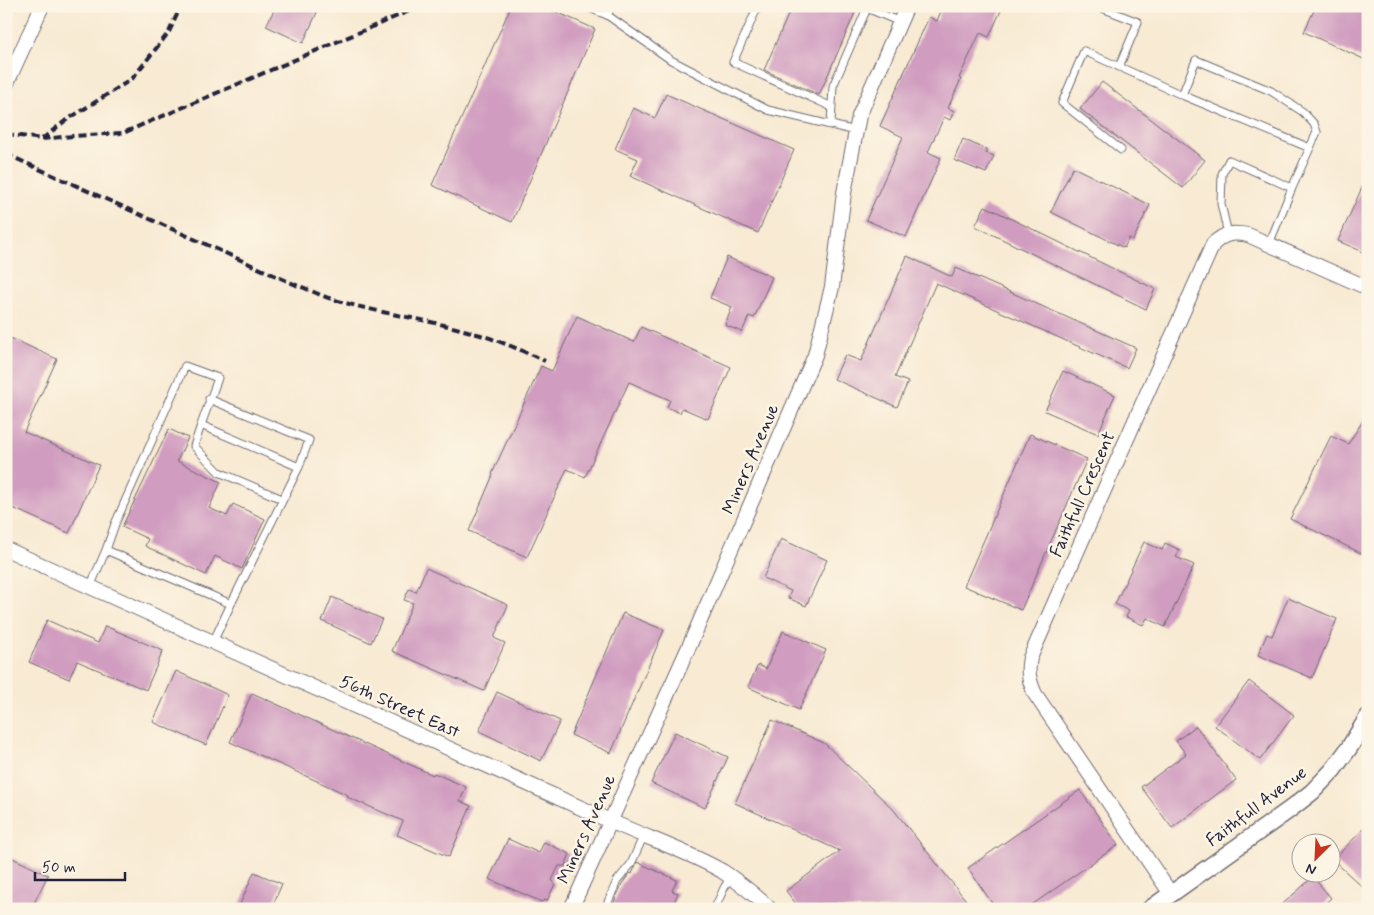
<svg xmlns="http://www.w3.org/2000/svg" width="1374" height="915" font-family="Mynerve,sans-serif">
  <style>
    .building { fill: #d09cc0 }
    .lines { fill: none; stroke-linecap: round; stroke-linejoin: round }
    .service-casing { stroke: #6d6870; stroke-width: 9 }
    .minor-casing { stroke: #6d6870; stroke-width: 16 }
    .tertiary-casing { stroke: #6d6870; stroke-width: 19 }
    .service { stroke: #fff; stroke-width: 7 }
    .minor { stroke: #fff; stroke-width: 14 }
    .tertiary { stroke: #fff; stroke-width: 16 }
    .rail { stroke: #22223b; stroke-width: 4; stroke-dasharray: 8 4; stroke-linecap: butt }
    .labels { text-anchor: middle; stroke-width: 5; stroke-linejoin: round; paint-order: stroke }
    .street-label { font-size: 18px; fill: #22223b; stroke: #fcf5e5 }
  </style>
  <rect width="100%" height="100%" fill="#fcf5e5"/>
  <filter id="ink" filterUnits="userSpaceOnUse"><feTurbulence type="fractalNoise" baseFrequency=".02" numOctaves="2"/><feDisplacementMap in="SourceGraphic" scale="10" xChannelSelector="R" yChannelSelector="G"/><feConvolveMatrix kernelMatrix="1 2 1 2 8 2 1 2 1" color-interpolation-filters="sRGB"/></filter>
  <filter id="wash" filterUnits="userSpaceOnUse"><feTurbulence type="fractalNoise" baseFrequency=".0096" numOctaves="4" result="noise"/><feDisplacementMap in="SourceGraphic" scale="20" xChannelSelector="R" yChannelSelector="G"/><feGaussianBlur stdDeviation="1.12" result="paint"/><feColorMatrix in="noise" values="0 0 0 0 0 0 0 0 0 0 0 0 0 0 0 0 0 1.4 0 .05"/><feComposite in="paint" operator="in"/></filter>
  <g filter="url(#wash)">
    <rect width="100%" height="100%" fill="#f8ead3"/>
    <g id="blocks">
      <path class="building" d="M276,6H320L303,43L266,26Z
        M511,6H543L595,29L512,222L432,185Z
        M792,6H858L819,95L764,70Z
        M943,6H1003L989,37L980,33L959,78L961,79L948,108L954,111L950,120L944,117L928,152L941,158L906,237L866,220L903,137L880,126L929,17L937,21Z
        M1316,6H1368V61L1304,32Z
        M1102,82L1205,160L1183,188L1080,109Z
        M666,94L794,150L758,233L630,176L638,159L615,149L633,108L655,118Z
        M963,139L987,150L986,153L994,156L986,173L954,160Z
        M1073,167L1150,205L1133,240L1129,238L1124,248L1051,212Z
        M1368,174V254L1338,241Z
        M985,206L1155,289L1146,309L975,226Z
        M907,256L952,277L956,268L1136,348L1127,368L936,283L895,377L908,382L897,407L834,379L845,355L861,361Z
        M727,257L772,277L754,318L749,316L742,332L725,325L732,307L710,298Z
        M577,316L634,342L641,327L731,367L708,419L682,408L680,413L667,407L670,400L629,382L585,477L567,469L527,557L469,531L493,475L492,474L541,366L552,371Z
        M6,336L57,359L24,432L99,465L69,533L6,505Z
        M1063,371L1115,395L1098,434L1045,411Z
        M1368,413V550L1365,555L1290,519L1331,436L1348,444Z
        M169,429L188,438L177,461L221,482L209,508L227,516L233,504L265,519L242,569L215,556L206,575L145,546L148,539L122,527Z
        M1030,434L1087,459L1021,610L964,586Z
        M781,539L827,560L806,606L788,598L791,591L763,578Z
        M1144,542L1162,550L1165,543L1180,550L1176,557L1194,565L1165,627L1147,618L1143,625L1126,617L1129,611L1115,604Z
        M426,568L508,605L494,638L505,643L484,691L392,651L413,603L404,600L409,589L416,592Z
        M332,597L382,619L371,643L322,621Z
        M1288,598L1337,619L1312,678L1258,655L1267,634L1272,636Z
        M623,613L664,630L611,753L571,735Z
        M47,620L98,643L105,626L163,651L146,690L77,661L69,679L29,662Z
        M783,631L826,650L799,710L748,687L758,665L766,669Z
        M176,671L228,695L206,745L153,722Z
        M1249,681L1294,715L1260,760L1215,726Z
        M497,692L560,721L541,761L479,731Z
        M252,693L433,775L434,773L466,787L460,801L471,806L449,857L397,835L403,821L347,797L348,795L230,742Z
        M772,720L824,743L893,809L973,909H800L786,891L840,851L735,803Z
        M1196,726L1236,780L1172,828L1141,787L1186,754L1176,741Z
        M675,732L728,757L705,808L651,783Z
        M1080,790L1118,845L1026,909H996L968,868Z
        M1368,824V892L1333,860Z
        M508,839L539,853L544,842L570,854L565,866H559L552,880L555,884L547,901L544,900L542,902L489,879Z
        M6,855L48,875L31,909H6Z
        M637,862L677,880L672,891L678,893L671,909H611L622,884L630,873L632,874Z
        M254,872L282,884L271,909H238Z
        M1313,877L1331,898L1319,909H1277Z"/>
    </g>
  </g>
  <g filter="url(#ink)">
    <use href="#blocks" fill-opacity="0" stroke="#6d6870" stroke-width="1"/>
    <g class="lines">
      <g class="service-casing">
        <path id="service" d="M585,6L607,15L671,60L768,110L856,131
          M758,6L733,62L832,107
          M1097,6L1138,22L1119,67
          M867,8L900,22
          M607,15L612,6
          M831,124L833,86L868,6
          M1121,150L1062,103L1084,51L1182,95
          M1292,188L1317,132L1314,124L1303,112L1271,91L1196,60L1182,95L1310,148
          M1228,234L1221,204L1222,174L1229,160L1292,188L1269,244
          M201,425L194,446L219,472L282,499
          M106,550L115,524L185,366L218,378L201,425L299,467L309,440L209,399
          M90,587L106,550L231,604L213,642
          M231,604L299,467
          M605,909L617,881L631,864L643,837
          M716,909L715,908L724,888L731,877"/>
      </g>
      <g class="minor-casing">
        <path id="minor" d="M6,85L42,6
          M6,549L610,821C647,838 687,851 722,871C739,882 755,895 770,909
          M1171,894L1035,694C1029,681 1027,671 1030,658L1213,244C1225,233 1232,232 1248,235L1368,288
          M571,909L691,642L815,355L832,287L844,193L859,116L907,6"/>
      </g>
      <g class="tertiary-casing">
        <path id="tertiary" d="M1150,909L1289,810L1312,792L1333,770L1349,748L1368,717"/>
      </g>
      <use href="#service" class="service"/>
      <use href="#minor" class="minor"/>
      <use href="#tertiary" class="tertiary"/>
      <path class="rail" d="M6,134L42,139L73,136L123,133L421,6
        M42,139L65,121L132,79L169,32L181,6
        M6,154L296,285C308,289 319,295 332,299C379,314 430,319 477,334C501,341 523,351 545,361"/>
    </g>
  </g>
  <g class="labels">
    <g class="street-label">
      <text transform="translate(750 459) rotate(-67)" y="6">Miners Avenue</text>
      <text transform="translate(1082 494) rotate(-66)" y="6">Faithfull Crescent</text>
      <text transform="translate(400 706) rotate(24)" y="6">56th Street East</text>
      <text transform="translate(1256 806) rotate(-37)" y="6">Faithfull Avenue</text>
      <text transform="translate(586 829) rotate(-66)" y="6">Miners Avenue</text>
    </g>
  </g>
  <rect width="1374" height="915" fill="none" stroke="#fcf5e5" stroke-width="25"/>
  <g transform="translate(1316 858) rotate(204)"><circle r="24" fill="#fcf5e5" stroke="#a5a1a1"/>
  <path d="M0-4L9 19L0 12L-9 19Z" fill="#c8321e"/>
  <text y="-8" font-size="14" font-weight="bold" text-anchor="middle" fill="#22223b">N</text>
  </g>
  <path d="M35 872v8h90v-8" fill="none" stroke="#22223b" stroke-width="2.5"/>
  <text x="42" y="872" font-size="15" fill="#22223b" stroke="#fcf5e5" stroke-width="4" paint-order="stroke">50 m</text>
</svg>
